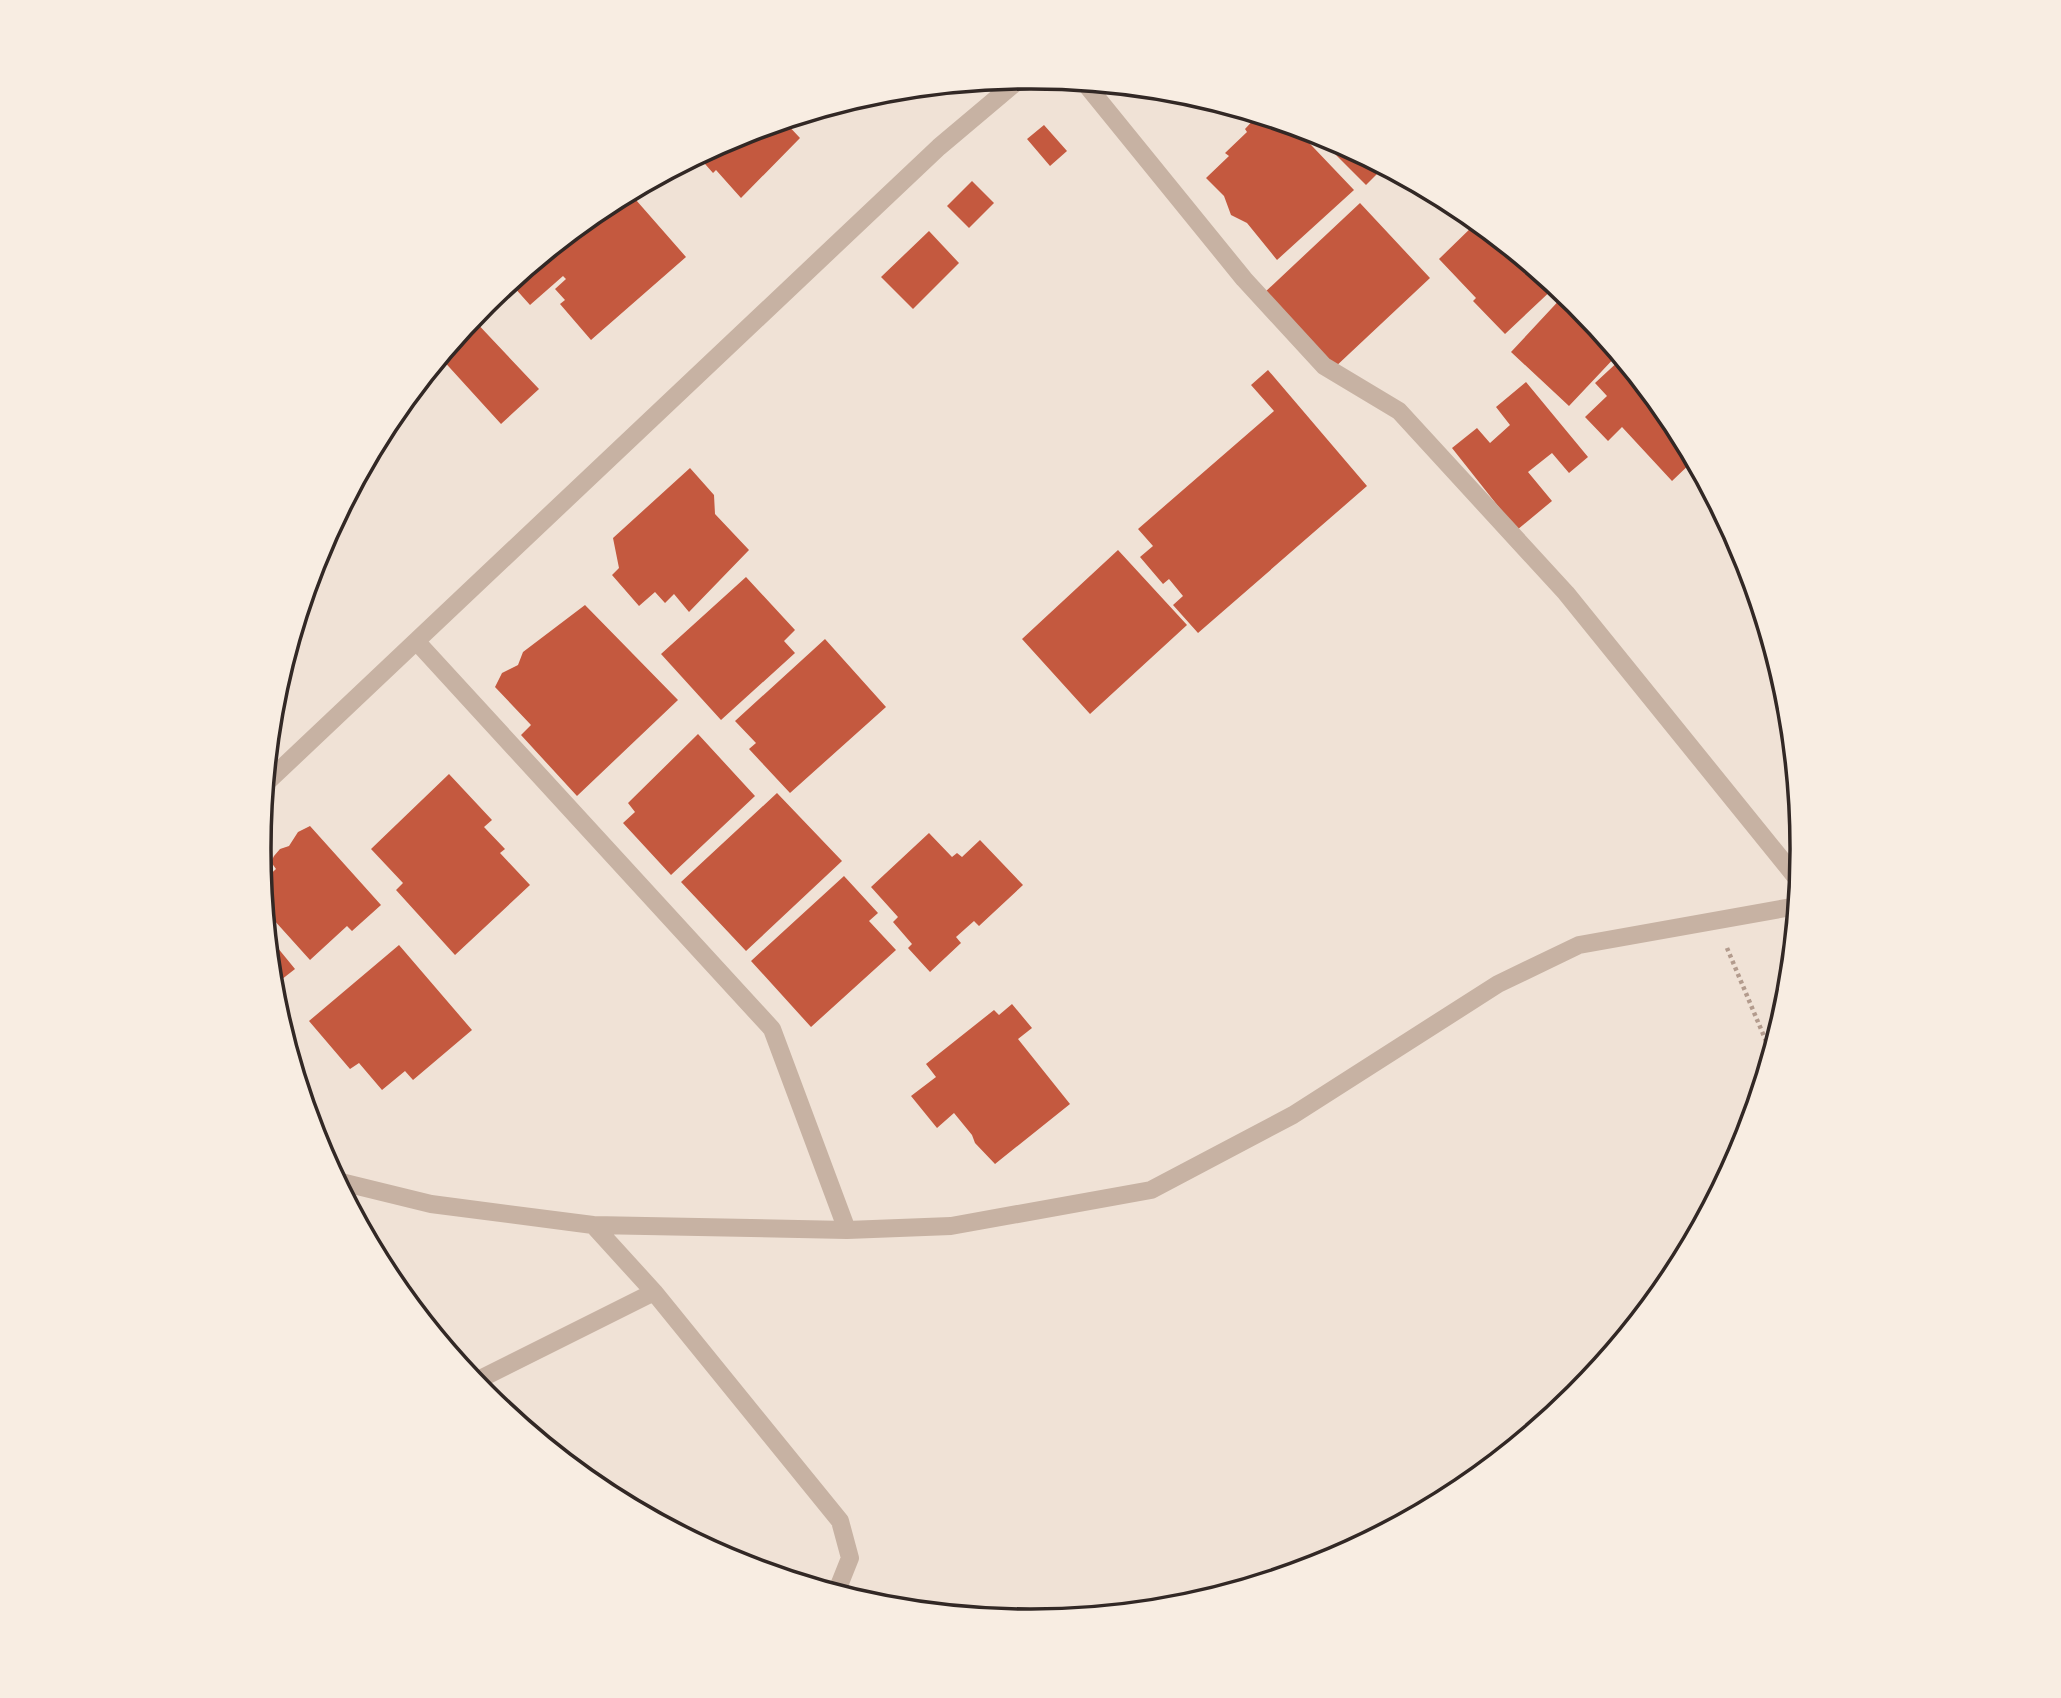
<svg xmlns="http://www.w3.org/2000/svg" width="2061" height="1698" font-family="Overpass,sans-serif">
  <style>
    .building { fill: #c4593f }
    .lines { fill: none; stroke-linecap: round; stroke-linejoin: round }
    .path { stroke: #b39b8d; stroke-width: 4.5; stroke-dasharray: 3.5 3.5; stroke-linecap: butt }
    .minor { stroke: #c7b2a3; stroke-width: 18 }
    .rim { fill: none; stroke: #322825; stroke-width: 3.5 }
  </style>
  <rect width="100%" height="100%" fill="#f0e2d6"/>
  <path class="building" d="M1258,115L1293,126L1354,190L1277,260L1247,223L1231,215L1224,196L1206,178L1229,156L1225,153L1247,132L1245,129Z
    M784,121L800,138L741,198L716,170L713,173L698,156L735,136Z
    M1044,125L1067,151L1050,166L1027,139Z
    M1312,131L1326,136L1384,167L1366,185Z
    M972,181L994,203L969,228L947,206Z
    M629,192L686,257L591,340L560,304L565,300L555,289L566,279L563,276L530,305L513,286L498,299L495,295L602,207Z
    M1360,203L1430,278L1333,369L1263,294Z
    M1477,222L1556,286L1505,334L1473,301L1476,298L1439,259Z
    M929,231L959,263L913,309L881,277Z
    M1565,294L1577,303L1618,354L1569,406L1511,352Z
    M472,318L539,389L501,424L440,357Z
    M1622,358L1673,420L1694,460L1672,481L1622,427L1608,441L1585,417L1607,396L1595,383Z
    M1268,370L1367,486L1198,633L1173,605L1183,596L1169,579L1163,584L1140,557L1153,546L1138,529L1274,411L1251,385Z
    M1526,382L1588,457L1569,473L1552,453L1528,472L1552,501L1517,530L1452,448L1477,428L1490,443L1510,425L1496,407Z
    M690,468L714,495L715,514L749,550L689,612L674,594L665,603L655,592L639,606L612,575L619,568L613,538Z
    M1118,550L1187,625L1090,714L1022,639Z
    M746,577L795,630L784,641L795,653L721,720L661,654Z
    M585,605L678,700L577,796L521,735L531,725L495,687L502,673L518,665L523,652Z
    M825,639L886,707L790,793L749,749L756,743L735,721Z
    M698,734L755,796L671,875L623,823L635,812L628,803Z
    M449,774L492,820L484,827L505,849L500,853L530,885L455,955L396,890L403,883L371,849Z
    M777,793L842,861L746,951L681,882Z
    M310,826L381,905L352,931L347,926L310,960L264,909L262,882L276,869L271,862L274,856L280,849L289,846L298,832Z
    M929,833L952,857L957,853L962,857L980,840L1023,885L979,926L974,921L956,937L961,943L930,972L908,948L912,944L893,922L898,917L871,887Z
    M844,876L878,913L869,921L896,950L811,1027L751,961Z
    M268,944L273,950L277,947L295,969L272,987Z
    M399,945L472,1030L413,1080L405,1071L382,1090L359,1063L350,1069L309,1021Z
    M1012,1004L1032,1028L1018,1039L1070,1104L995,1164L975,1143L972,1135L954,1113L937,1128L911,1096L936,1077L926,1064L994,1010L999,1015Z"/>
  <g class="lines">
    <path class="path" d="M1727,948L1771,1053"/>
    <path class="minor" d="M1084,82L1244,279L1324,366L1399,411L1566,593L1799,881
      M417,642L772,1029L847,1230
      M265,784L939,147L1021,78
      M337,1181L431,1204L593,1225L654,1292L840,1521L850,1558L836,1593
      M593,1225L847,1230L951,1226L1151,1190L1293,1115L1498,984L1579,945L1797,906
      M474,1382L654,1292"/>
  </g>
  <path d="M0 0H2061V1698H0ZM1030 89H1031A759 759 0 0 1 1790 848V850A759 759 0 0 1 1031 1609H1030A759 759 0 0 1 271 850V848A759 759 0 0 1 1030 89Z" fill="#f8ede2" fill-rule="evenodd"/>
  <path class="rim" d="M1030 89H1031A759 759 0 0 1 1790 848V850A759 759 0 0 1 1031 1609H1030A759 759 0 0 1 271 850V848A759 759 0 0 1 1030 89Z"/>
</svg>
